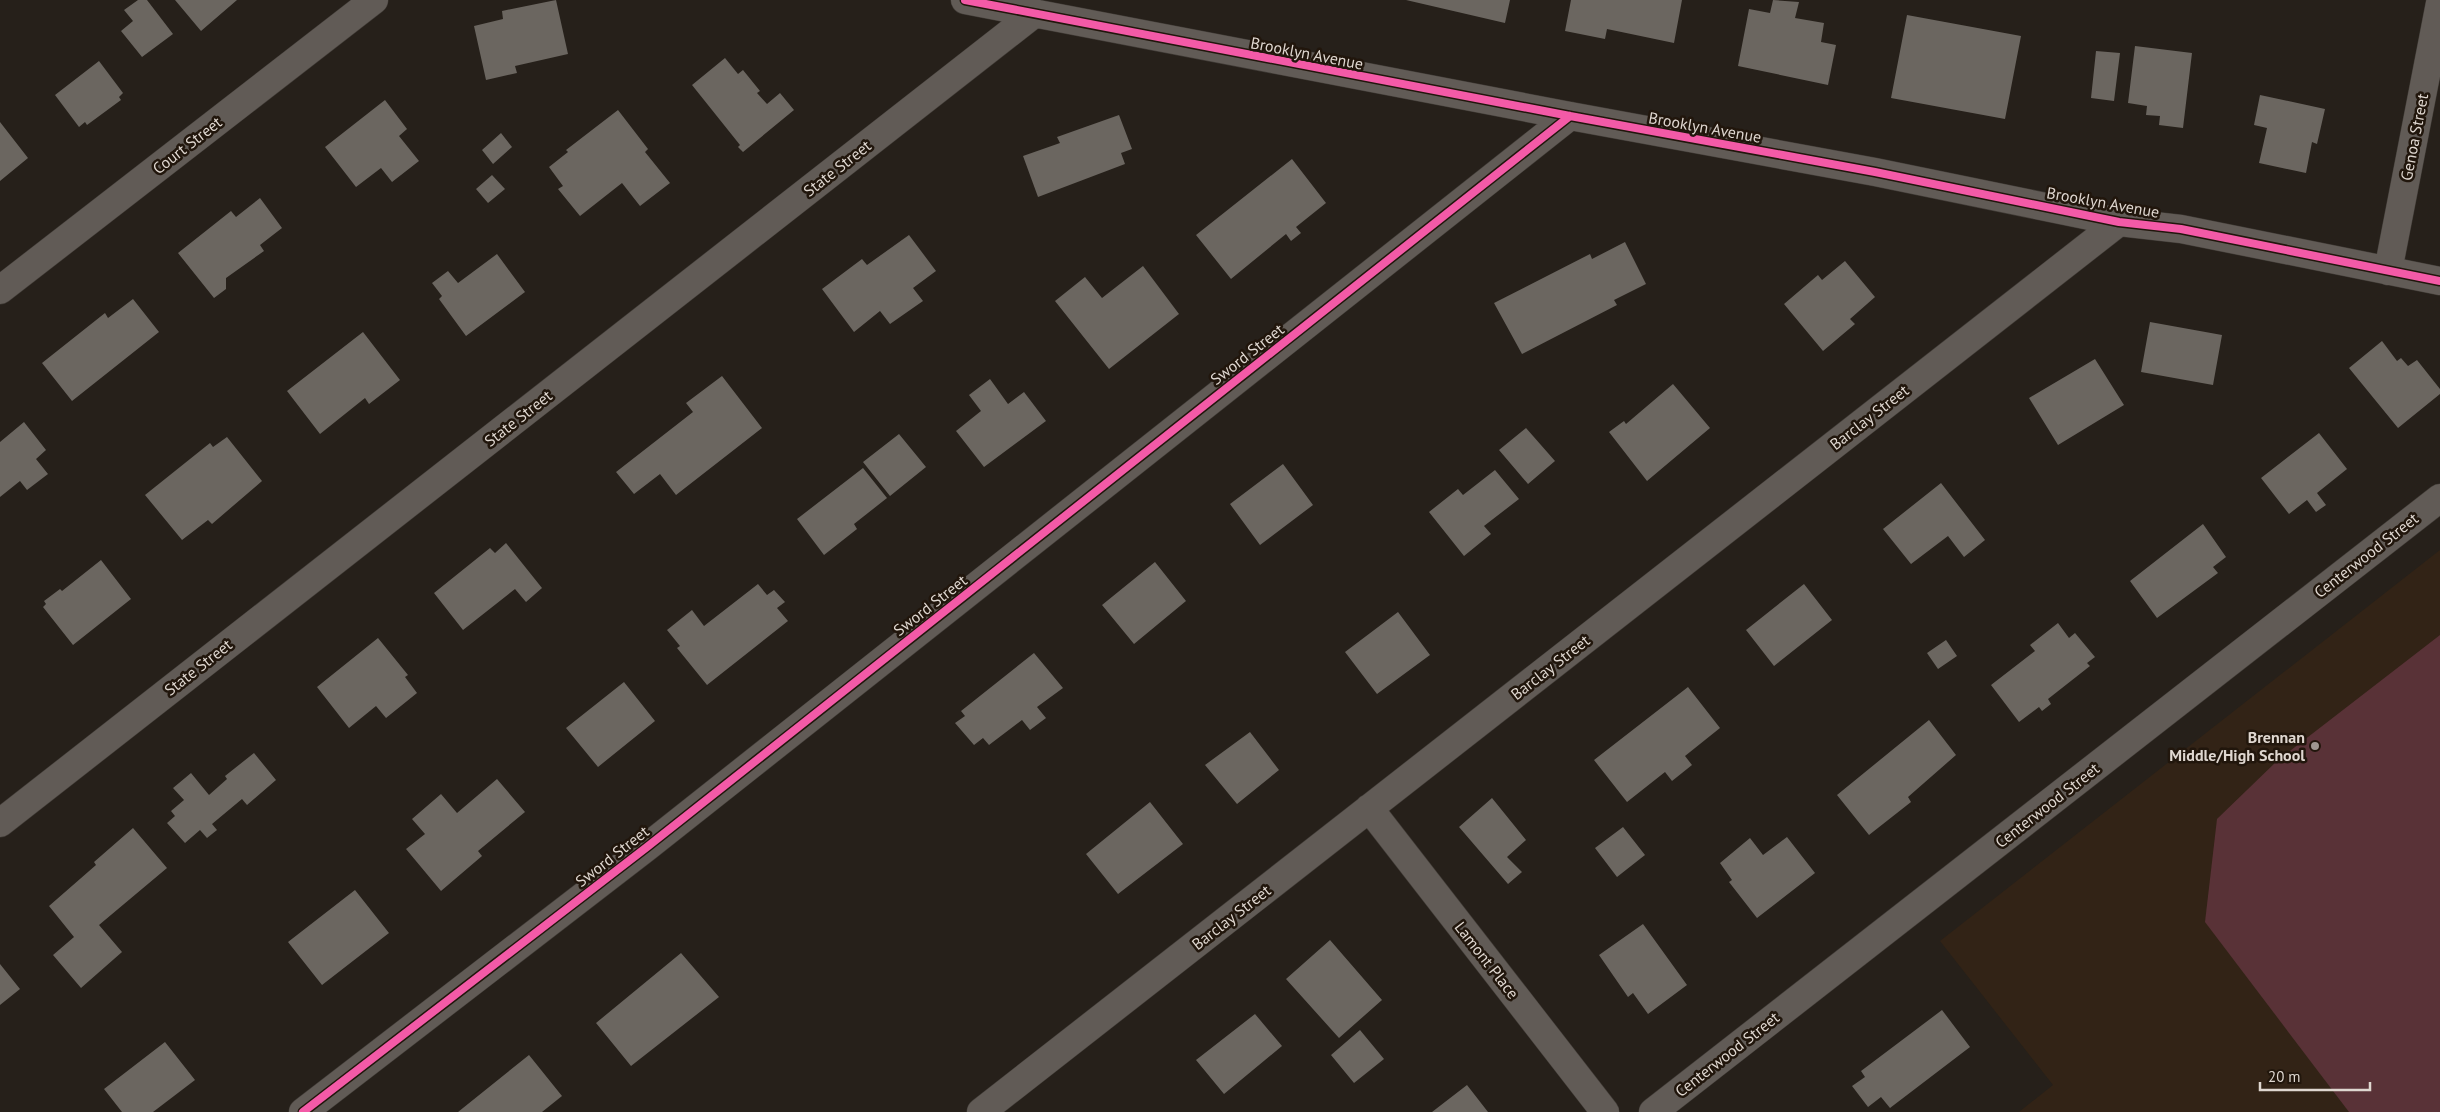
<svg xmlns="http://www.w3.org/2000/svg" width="2440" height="1112" font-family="'PT Sans',sans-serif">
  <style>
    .built { fill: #322316 }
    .green { fill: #593237 }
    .building { fill: #6b6660 }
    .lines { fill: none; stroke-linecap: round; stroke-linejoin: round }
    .minor-casing { stroke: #403b36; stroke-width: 29 }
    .minor { stroke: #615b56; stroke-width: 28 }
    .cycleway-casing { stroke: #21160c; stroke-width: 11 }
    .cycleway { stroke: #f35aa7; stroke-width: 8 }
    .poi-dot { fill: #9e9790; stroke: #21160c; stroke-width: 2 }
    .labels { text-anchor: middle; stroke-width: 5; stroke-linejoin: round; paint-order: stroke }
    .street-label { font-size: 16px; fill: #dfd7d0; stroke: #21160c }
    .poi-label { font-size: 16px; font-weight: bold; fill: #dfd7d0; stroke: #21160c; text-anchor: end }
  </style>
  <rect width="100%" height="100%" fill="#26201a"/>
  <path class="built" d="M2440,550V1112H2019L2053,1085L1940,941Z"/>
  <path class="green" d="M2440,635V1112H2349L2205,922L2217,819L2277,761Z"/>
  <path class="building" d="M138,0H147L173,34L142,57L121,31L133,21L124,10Z
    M175,0H237L201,31Z
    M556,0L568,54L515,66L517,73L486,80L474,26L503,19L502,11Z
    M1406,0H1510L1505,23Z
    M1571,0H1682L1674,43L1607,29L1605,39L1565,31Z
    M1773,0L1799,2L1795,18L1824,23L1821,42L1836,45L1828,85L1738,66L1749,9L1770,13Z
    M1907,15L2021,36L2005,119L1891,98Z
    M2135,46L2192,53L2183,128L2159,125L2160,116L2146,115L2147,106L2128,103Z
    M2096,51L2120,53L2114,101L2091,98Z
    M725,58L738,74L743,70L760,91L757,93L767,104L780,93L794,110L743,152L738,147L740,145L692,85Z
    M99,61L123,93L119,97L121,100L87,125L85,122L79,127L55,95Z
    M2260,95L2325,109L2317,144L2312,142L2306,173L2259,163L2267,128L2254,125Z
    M385,100L407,129L399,136L419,161L392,182L381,168L356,187L325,147Z
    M618,110L648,149L645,152L670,183L640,206L622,183L580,216L558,189L563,186L549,167L568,152L566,150Z
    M1119,115L1132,149L1121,153L1125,164L1038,197L1023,156L1060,143L1057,137Z
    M0,122L28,158L0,181Z
    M501,133L512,147L493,164L482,150Z
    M1292,159L1326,203L1296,227L1301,233L1291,241L1286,234L1231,279L1196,235Z
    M492,175L505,189L488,203L476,189Z
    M260,198L282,228L260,245L264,251L226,278V289L214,298L178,253L231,211L236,217Z
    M909,235L936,271L913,288L923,301L890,324L880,311L854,332L822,289L862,259L867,265Z
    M1625,242L1646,284L1614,300L1617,305L1522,354L1494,303L1590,254L1592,259Z
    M497,254L525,292L466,336L439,299L442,296L432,283L448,271L458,283Z
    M1845,261L1875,297L1850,319L1855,324L1823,351L1784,304L1818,275L1822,280Z
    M1143,266L1179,314L1109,369L1055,301L1085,277L1102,298Z
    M133,299L159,332L72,401L42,363L105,313L108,318Z
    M2150,322L2222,335L2213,385L2141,372Z
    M363,332L400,380L369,404L365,398L320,434L287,391Z
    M2382,341L2397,361L2401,358L2408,366L2417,360L2440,389V394L2398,428L2349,368Z
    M2095,359L2124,405L2058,445L2029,398Z
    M722,376L762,428L676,495L660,474L634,494L616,472L693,412L686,403Z
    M990,379L1008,404L1024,392L1046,421L984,467L956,431L981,411L969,395Z
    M1673,384L1710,428L1647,481L1609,432L1624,421L1626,424Z
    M24,422L46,450L36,459L48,474L27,490L20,481L0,497V442Z
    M1526,428L1555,461L1528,484L1499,450Z
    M2319,433L2347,469L2317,493L2326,505L2316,512L2307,500L2289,514L2261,478Z
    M899,434L926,467L890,496L863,462Z
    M227,437L262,481L212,524L208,520L182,540L145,495L210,443L213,447Z
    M1283,464L1313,505L1260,545L1230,504Z
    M863,468L887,498L854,524L857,529L824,555L797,519Z
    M1495,470L1519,499L1484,526L1491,534L1464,556L1429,512L1458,489L1463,495Z
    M1941,483L1985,540L1964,557L1948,536L1911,564L1883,529Z
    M2203,524L2226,557L2213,567L2218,573L2157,618L2130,581Z
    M506,543L542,588L526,602L515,589L463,630L434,593L490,548L495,553Z
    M101,560L131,599L73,645L43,607L46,604L44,601L60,589L62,591Z
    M1155,562L1186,601L1134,644L1102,605Z
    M758,584L767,595L774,590L785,602L777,608L788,621L707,685L677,648L680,646L667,630L692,610L704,626Z
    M1804,584L1832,620L1774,666L1746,630Z
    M1398,612L1430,655L1377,694L1345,652Z
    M2058,623L2069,638L2075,633L2095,657L2087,663L2090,666L2048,699L2051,704L2042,711L2039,707L2019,722L1991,685L2035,651L2030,645Z
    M378,638L408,675L405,677L417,693L386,718L376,706L349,728L317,687Z
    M1946,640L1957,656L1938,669L1927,653Z
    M1034,653L1063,688L1037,707L1046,718L1030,730L1022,720L989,745L983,738L974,745L955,723L965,716L961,711Z
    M624,682L655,721L598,767L566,728Z
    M1688,687L1720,728L1685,756L1692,765L1672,781L1665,772L1627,802L1594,760Z
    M1929,720L1956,755L1908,797L1911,802L1869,835L1837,795Z
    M1250,732L1279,770L1237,804L1205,765Z
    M254,753L276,780L247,805L242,799L212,824L217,830L207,838L200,830L185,843L167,823L175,816L171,811L184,800L173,788L191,773L209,795L227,779L225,776Z
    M497,779L525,812L478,851L482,856L441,891L406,849L425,834L412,819L441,794L457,813Z
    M1492,798L1526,840L1507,857L1522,872L1508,884L1459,827Z
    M1150,802L1183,844L1118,894L1086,854Z
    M1623,827L1645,855L1617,877L1595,848Z
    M133,828L167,868L99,925L122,952L81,988L53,955L74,937L49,906L96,865L94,862Z
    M1787,837L1815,873L1757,918L1729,882L1732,880L1720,863L1750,838L1763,855Z
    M355,890L389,933L322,985L288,942Z
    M1643,924L1687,985L1648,1014L1633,993L1628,997L1599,955Z
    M1330,940L1382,1000L1339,1038L1286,979Z
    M681,953L719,997L631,1066L596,1023Z
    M0,964L20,989L0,1005Z
    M1942,1010L1970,1047L1890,1108L1881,1097L1868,1107L1852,1086L1865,1077L1861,1071Z
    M1255,1014L1282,1046L1224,1094L1196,1060Z
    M1360,1030L1384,1059L1354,1083L1331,1055Z
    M165,1042L195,1080L153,1112H122L104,1089Z
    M529,1055L562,1096L542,1112H458Z
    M1467,1085L1488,1112H1432Z"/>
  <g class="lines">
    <g class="minor-casing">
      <path id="minor" d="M965,0L1570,116L1875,172L2119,222L2181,229L2440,281
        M2388,271L2440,3
        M0,290L374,0
        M1369,808L1605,1112
        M0,823L1035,13
        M303,1112L647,847L1570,116
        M981,1112L2119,222
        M1653,1112L2440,498"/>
    </g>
    <use href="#minor" class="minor"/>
    <g class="cycleway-casing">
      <path id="cycleway" d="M965,0L1570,116L1875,172L2119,222L2181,229L2440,281
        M303,1112L647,847L1570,116"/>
    </g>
    <use href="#cycleway" class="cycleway"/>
  </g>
  <circle class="poi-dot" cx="2315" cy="746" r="5"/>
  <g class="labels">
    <g class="street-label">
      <text transform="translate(1307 53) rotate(11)" y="6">Brooklyn Avenue</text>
      <text transform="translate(1705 127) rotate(10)" y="6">Brooklyn Avenue</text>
      <text transform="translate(2414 137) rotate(-79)" y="6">Genoa Street</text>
      <text transform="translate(187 145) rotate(-38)" y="6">Court Street</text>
      <text transform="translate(837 168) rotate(-38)" y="6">State Street</text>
      <text transform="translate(2103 202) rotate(10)" y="6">Brooklyn Avenue</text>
      <text transform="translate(1247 354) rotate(-38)" y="6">Sword Street</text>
      <text transform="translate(1869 417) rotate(-38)" y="6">Barclay Street</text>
      <text transform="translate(518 418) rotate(-38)" y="6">State Street</text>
      <text transform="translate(2366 555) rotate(-38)" y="6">Centerwood Street</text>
      <text transform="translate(930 605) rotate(-38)" y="6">Sword Street</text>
      <text transform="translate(198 667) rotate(-38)" y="6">State Street</text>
      <text transform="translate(1550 667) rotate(-38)" y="6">Barclay Street</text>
      <text transform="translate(2047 805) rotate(-38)" y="6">Centerwood Street</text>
      <text transform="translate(612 856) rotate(-38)" y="6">Sword Street</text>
      <text transform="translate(1231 917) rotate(-38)" y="6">Barclay Street</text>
      <text transform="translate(1487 960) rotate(52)" y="6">Lamont Place</text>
      <text transform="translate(1727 1054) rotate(-38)" y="6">Centerwood Street</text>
    </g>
    <g class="poi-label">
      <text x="2305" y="743">Brennan<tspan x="2305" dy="18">Middle/High School</tspan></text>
    </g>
  </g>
  <path d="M2260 1082v8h110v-8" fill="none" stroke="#dfd7d0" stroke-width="2.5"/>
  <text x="2268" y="1082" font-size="15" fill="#dfd7d0" stroke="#21160c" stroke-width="4" paint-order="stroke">20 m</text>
</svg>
